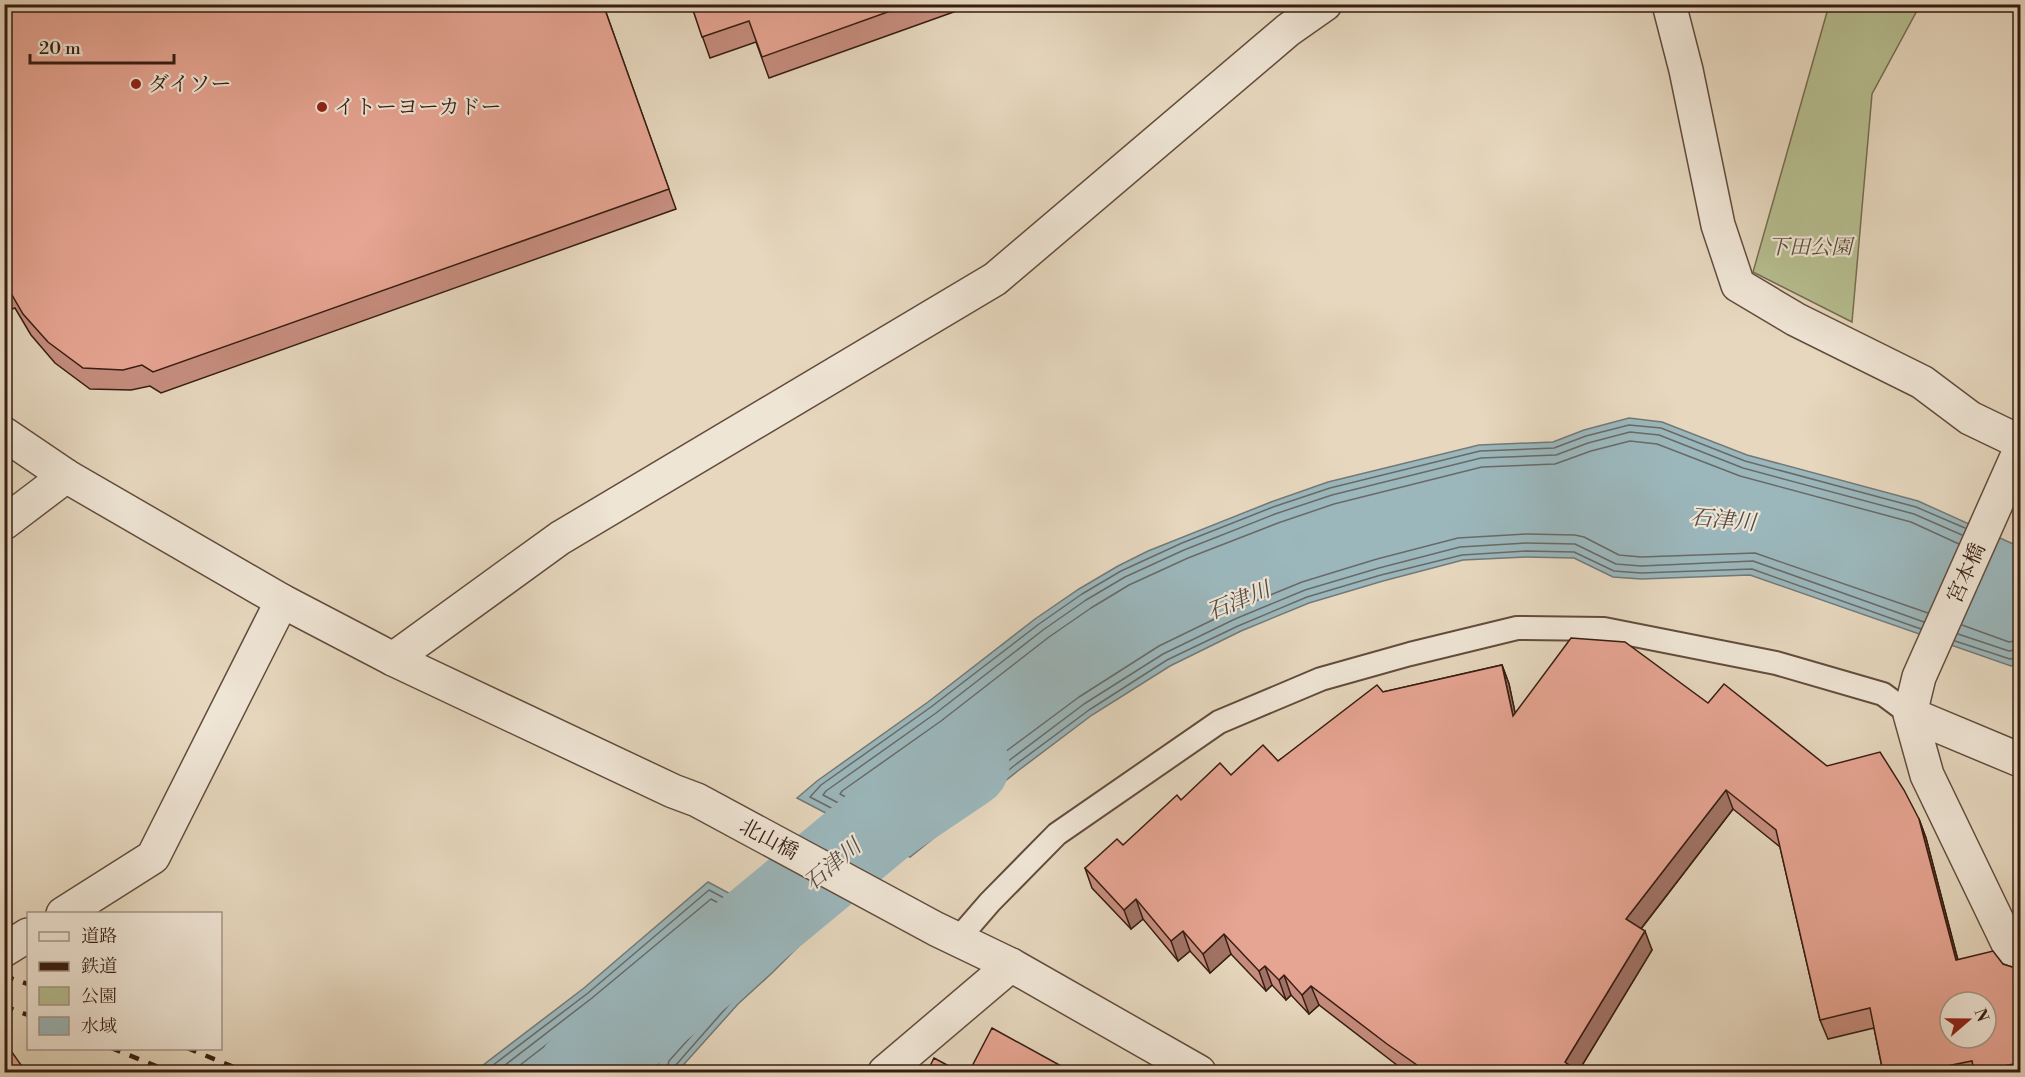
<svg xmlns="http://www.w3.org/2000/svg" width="2025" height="1077" font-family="'Libre Bodoni','Noto Serif JP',serif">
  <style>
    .green { fill: #b6be90; stroke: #766e51; stroke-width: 1.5 }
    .water { fill: #9bb7bc; stroke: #737978; stroke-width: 1.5 }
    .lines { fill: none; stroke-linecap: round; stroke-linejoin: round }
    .shore { stroke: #696a67; stroke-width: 1.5 }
    .river { stroke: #9bb7bc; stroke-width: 87 }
    .service-casing { stroke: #634c3d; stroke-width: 26 }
    .minor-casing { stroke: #634c3d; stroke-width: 36 }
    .tertiary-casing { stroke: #634c3d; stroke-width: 36 }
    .service { stroke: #efe5d5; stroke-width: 22 }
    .minor { stroke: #efe5d5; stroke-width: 33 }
    .tertiary { stroke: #efe5d5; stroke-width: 33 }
    .rail { stroke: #371d12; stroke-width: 4.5; stroke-dasharray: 10 10; stroke-linecap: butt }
    .wall { fill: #c68d7e; stroke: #371d12; stroke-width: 1.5 }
    .shaded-wall { fill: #a17366; stroke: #371d12; stroke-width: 1.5 }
    .building { fill: #e6a492; stroke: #371d12; stroke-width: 1.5; fill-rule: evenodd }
    .poi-dot { fill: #8f2418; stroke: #efe5d5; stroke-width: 2 }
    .labels { text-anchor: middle; stroke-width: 4.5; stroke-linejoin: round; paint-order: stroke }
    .poi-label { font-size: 21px; fill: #371d12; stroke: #efe5d5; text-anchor: start }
    .park-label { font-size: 21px; font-style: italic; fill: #5d4d38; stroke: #efe5d5 }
    .street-label { font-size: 21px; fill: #371d12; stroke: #efe5d5 }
    .water-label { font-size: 22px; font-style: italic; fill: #554b45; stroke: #efe5d5 }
  </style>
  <rect width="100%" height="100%" fill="#e6d7be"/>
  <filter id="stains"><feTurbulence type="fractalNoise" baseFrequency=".00333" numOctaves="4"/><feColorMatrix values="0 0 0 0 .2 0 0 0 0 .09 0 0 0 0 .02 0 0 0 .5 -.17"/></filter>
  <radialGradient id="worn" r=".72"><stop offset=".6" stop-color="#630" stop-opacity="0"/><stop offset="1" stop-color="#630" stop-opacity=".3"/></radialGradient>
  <path class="green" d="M1829,5H1920L1872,94L1852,322L1753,272Z"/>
  <path class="water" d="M1629,418L1662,422L1747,455L1918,501L2020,547V662L2011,666L1750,575L1641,579L1613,577L1574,558L1526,557L1463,560L1383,581L1309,603L1241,631L1170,666L1092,715L1019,770L910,857L797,798L817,781L928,702L1035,619L1079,589L1118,566L1148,551L1271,502L1328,482L1479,445L1553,442L1584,430Z
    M708,882L809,936L772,973L738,1004L677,1072H474L584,988Z"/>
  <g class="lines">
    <path class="shore" d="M1928,613L1755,553L1641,557L1619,555L1584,537L1575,535L1526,534L1458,538L1377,559L1302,582L1231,611L1159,646L1079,697L1005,752L908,830L840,794L842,791L941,721L1049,637L1091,608L1129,585L1188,558L1278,523L1334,504L1482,467L1555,464L1591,451L1630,441L1657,444L1740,476L1911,522L1959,544
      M1924,622L1753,561L1641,566L1616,564L1575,544L1526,543L1460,547L1379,568L1305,590L1235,619L1163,654L1084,704L1011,759L909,840L823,795L826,791L936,713L1043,630L1086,600L1125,577L1184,550L1275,514L1332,495L1481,458L1556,455L1588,443L1630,432L1659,435L1743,468L1914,514L1962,535
      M1962,625L2009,642L2020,640
      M1921,629L1752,569L1641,573L1614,571L1574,552L1526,551L1462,555L1381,575L1307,597L1238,626L1167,660L1089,710L1015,765L910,849L810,797L821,785L931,707L1039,624L1082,594L1121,571L1182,543L1273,507L1330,488L1480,451L1554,448L1586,436L1629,425L1661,428L1745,461L1916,507L1965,528
      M1958,634L2009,651L2020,649
      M1955,641L2010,659L2020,657
      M484,1072L588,993L709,890L796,936L797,939L768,969L733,1000L675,1066L673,1072
      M496,1072L592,998L711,899L783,938L785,941L763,964L728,995L669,1061L666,1072
      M511,1072L598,1005L709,910L769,940V945L722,989L662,1056L658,1064L657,1072"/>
    <path class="river" d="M580,1072L886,819L966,765"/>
    <g class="service-casing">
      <path id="service" d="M958,939L990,902L1057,834L1219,722L1321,679L1410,654L1517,628L1604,629L1776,663L1883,694L1910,714"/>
    </g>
    <g class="minor-casing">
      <path id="minor" d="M1669,4L1686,70L1718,225L1738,285L1795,319L1922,382L1970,418L2020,442
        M2020,450L1919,677L1910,714L1927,775L2020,968
        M4,523L66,476
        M393,659L560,538L995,279L1288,30L1325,4
        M1910,714L2020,760
        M63,914L153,857L282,601
        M4,950L28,935
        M885,1072L1011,965"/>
    </g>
    <g class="tertiary-casing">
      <path id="tertiary" d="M4,434L66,476L282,601L393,659L673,791L697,800L936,929L1011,965L1199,1072"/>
    </g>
    <use href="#service" class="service"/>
    <use href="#minor" class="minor"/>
    <use href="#tertiary" class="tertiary"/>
    <path class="rail" d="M4,976L28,984
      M4,1006L28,1015
      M111,1048L171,1072
      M187,1048L246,1072"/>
  </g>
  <path class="wall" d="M4,4H603L676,209L161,393L150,386L131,390L90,389L55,363L31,335L15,308L4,312Z
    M691,4H976L769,78L756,42L710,58Z
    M1502,665L1509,684L1515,713L1708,703L1827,766L1919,819L1926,838L1958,960L2003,964L2012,967L2020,965V1072H1883L1874,1028L1828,1039L1820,1020L1780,847L1733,809L1641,929L1652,950L1578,1072H1406L1319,1005L1309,1014L1291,995L1286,1000L1272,985L1266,991L1231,954L1210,973L1190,951L1178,961L1143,919L1131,929L1092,888L1085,868L1123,845L1181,800L1231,775L1278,761L1383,692Z"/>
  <path class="shaded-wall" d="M1502,665L1509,684L1520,736L1513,716Z
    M1726,790L1733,809L1633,939L1626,919Z
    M1919,819L1926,838L1963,980L1956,960Z
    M1136,899L1143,919L1131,929L1124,910Z
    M1183,931L1190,951L1178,961L1171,941Z
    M1645,931L1652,950L1578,1072H1569L1565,1062Z
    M1224,934L1231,954L1210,973L1203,954Z
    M1265,966L1272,985L1266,991L1259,971Z
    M1284,975L1291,995L1286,1000L1279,980Z
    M1311,986L1319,1005L1309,1014L1302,995Z"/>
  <path class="building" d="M4,4H603L669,189L153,372L142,365L123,370L83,368L48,342L23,314L8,288L4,289Z
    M691,4H910L762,57L749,21L702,37Z
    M1571,638L1625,642L1708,703L1724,684L1827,766L1880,752L1904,790L1919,819L1956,960L1993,951L2003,964L2012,967L2020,965V1063L1974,1071L1972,1061L1917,1072H1883L1870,1008L1820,1020L1776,830L1726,790L1626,919L1645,931L1565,1062L1573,1068L1570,1072H1427L1387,1044L1311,986L1302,995L1284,975L1279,980L1265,966L1259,971L1224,934L1203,954L1183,931L1171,941L1136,899L1124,910L1085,868L1117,839L1123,845L1177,795L1181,800L1220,763L1231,775L1263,745L1278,761L1377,685L1383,692L1502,665L1513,716ZM1950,1002H1986V1038H1950Z
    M992,1028L1072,1072H969Z
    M4,1041L26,1072H4Z
    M934,1058L960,1072H927Z"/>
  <g class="poi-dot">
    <circle cx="136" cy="84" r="6"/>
    <circle cx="322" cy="107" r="6"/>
  </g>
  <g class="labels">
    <g class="poi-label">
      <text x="148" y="91">ダイソー</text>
      <text x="334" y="114">イトーヨーカドー</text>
    </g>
    <g class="park-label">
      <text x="1810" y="254">下田公園</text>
    </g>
    <g class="street-label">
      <text transform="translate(1966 573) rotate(-66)" y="7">宮本橋</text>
      <text transform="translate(769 839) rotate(28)" y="7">北山橋</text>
    </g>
    <g class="water-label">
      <text transform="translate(1723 519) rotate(5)" y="8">石津川</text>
      <text transform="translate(1238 600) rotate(-22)" y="8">石津川</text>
      <text transform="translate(832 864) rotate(-40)" y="8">石津川</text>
    </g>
  </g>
  <rect width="2025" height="1077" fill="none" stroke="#e6d7be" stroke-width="24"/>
  <rect x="6" y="6" width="2013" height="1065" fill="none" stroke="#371d12" stroke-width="3"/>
  <rect x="12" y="12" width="2001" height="1053" fill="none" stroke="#371d12" stroke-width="1.5"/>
  <rect x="27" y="912" width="195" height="138" fill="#efe5d5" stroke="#a59587" stroke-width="1.5"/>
  <rect x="39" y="932" width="30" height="9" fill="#efe5d5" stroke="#a59587" stroke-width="1.5"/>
  <text x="81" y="942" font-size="18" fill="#371d12">道路</text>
  <rect x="39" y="962" width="30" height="9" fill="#371d12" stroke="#a59587" stroke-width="1.5"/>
  <text x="81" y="972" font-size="18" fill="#371d12">鉄道</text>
  <rect x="39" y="987" width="30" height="18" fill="#b6be90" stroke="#a59587" stroke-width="1.5"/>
  <text x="81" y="1002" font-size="18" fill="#371d12">公園</text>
  <rect x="39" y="1017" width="30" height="18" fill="#9bb7bc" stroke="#a59587" stroke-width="1.5"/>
  <text x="81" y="1032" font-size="18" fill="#371d12">水域</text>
  <g transform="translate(1968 1020) rotate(70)"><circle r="28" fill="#efe5d5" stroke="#a59587" stroke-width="1.5"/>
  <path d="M0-4.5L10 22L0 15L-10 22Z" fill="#8f2418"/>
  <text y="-9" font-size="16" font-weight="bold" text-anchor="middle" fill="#371d12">N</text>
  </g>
  <path d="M30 54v9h144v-9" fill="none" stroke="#371d12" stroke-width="3"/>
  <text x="39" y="54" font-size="18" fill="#371d12" stroke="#efe5d5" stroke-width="4.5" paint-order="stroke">20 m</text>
  <rect width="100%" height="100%" filter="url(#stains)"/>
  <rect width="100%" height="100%" fill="url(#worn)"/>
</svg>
